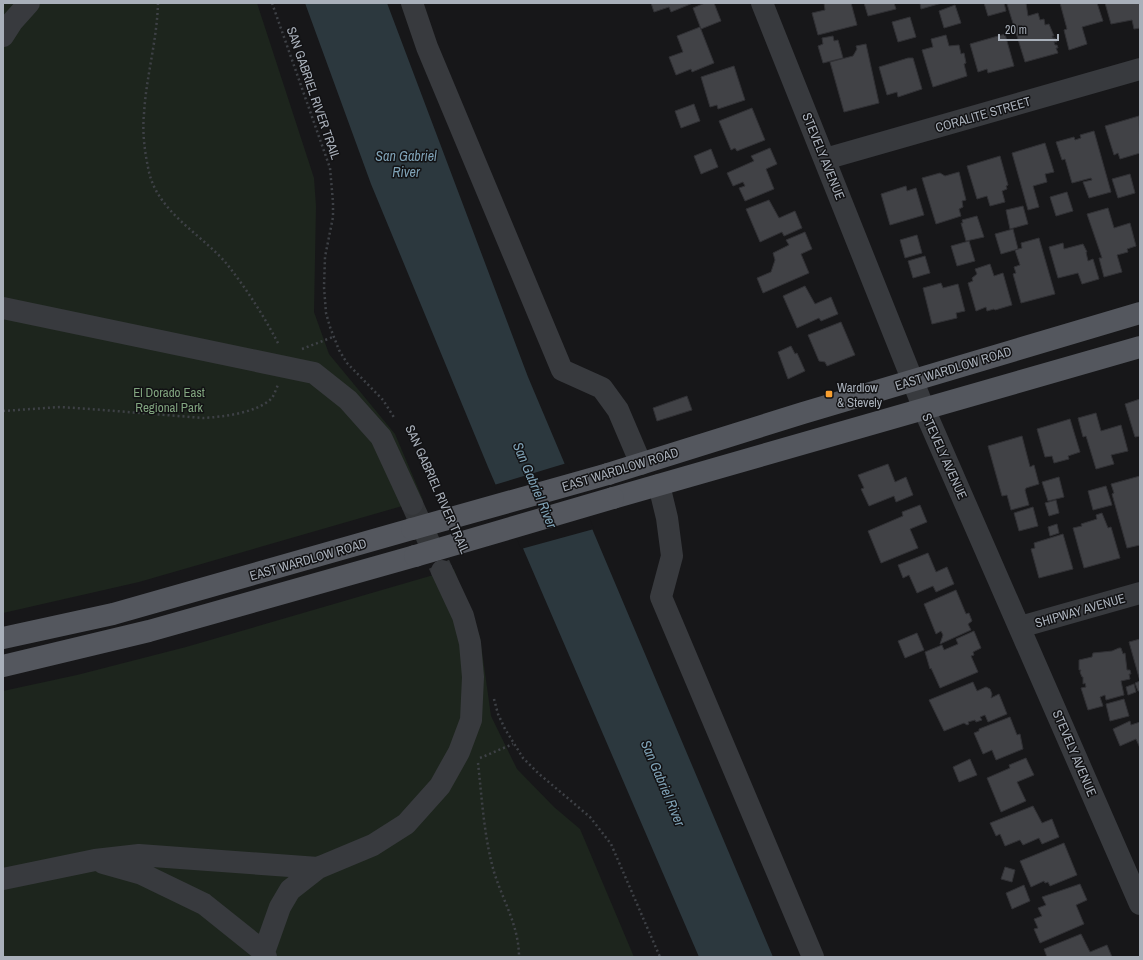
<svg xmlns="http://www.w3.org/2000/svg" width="1143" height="960" font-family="'Archivo Narrow',sans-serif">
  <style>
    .green { fill: #1d251d }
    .water { fill: #2c383e }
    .pier { fill: #171719 }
    .building { fill: #414246; stroke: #313135 }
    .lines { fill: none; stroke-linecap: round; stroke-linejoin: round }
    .minor-tunnel { stroke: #343639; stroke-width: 22; stroke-dasharray: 22 11; stroke-linecap: butt }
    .path { stroke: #3e4146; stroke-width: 2.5; stroke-dasharray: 2 3; stroke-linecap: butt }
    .minor { stroke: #383a3e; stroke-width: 22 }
    .major { stroke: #54575e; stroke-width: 22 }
    .major-bridge { stroke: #54575e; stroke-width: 22 }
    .poi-dot { fill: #f9a030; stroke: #121214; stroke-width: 1.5 }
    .labels { text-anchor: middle; stroke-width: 3; stroke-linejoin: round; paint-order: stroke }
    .street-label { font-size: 13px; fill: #a9b0ba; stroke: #121214 }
    .poi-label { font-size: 13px; fill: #a9b0ba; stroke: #121214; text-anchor: start }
    .park-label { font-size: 13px; fill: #81a57f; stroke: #121214 }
    .water-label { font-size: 14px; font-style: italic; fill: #7fa2b6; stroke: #121214 }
  </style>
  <rect width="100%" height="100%" fill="#171719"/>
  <path class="green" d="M3,3H257L314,178L316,206L314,312L329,354L395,434L423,500L139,582L3,613Z
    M454,569L480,637L491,716L517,769L554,807L580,829L634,957H3V691L77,675L186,647Z"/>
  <path class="water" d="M305,3H387L528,377L773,957H699L488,467L371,184Z"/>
  <path class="pier" d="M567,463L594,529L521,549L494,485Z"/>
  <path class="building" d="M651,3H693L671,12L669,7L654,12Z
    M705,3H714L721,21L701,29L693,8Z
    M824,3H851L857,25L818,35L812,13L825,10Z
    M864,3H894L896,9L868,16Z
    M920,3H942L921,9Z
    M984,3H1004L1006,11L988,16Z
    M1011,3H1026L1028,16L1038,13L1040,20L1044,19L1045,25L1049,24L1054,36H1052L1053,38H1055L1057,42H1054L1055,45H1057L1058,48H1056L1058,53L1025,62L1007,4Z
    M1060,3H1097L1103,21L1082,27L1087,44L1069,50L1064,30L1067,29Z
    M1105,3H1140V28L1134,29L1132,20L1111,24Z
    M955,5L961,23L944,28L939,11Z
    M910,17L916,37L898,42L892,22Z
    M700,27L714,63L692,72L691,69L676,75L669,57L683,52L677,36Z
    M1005,34L1014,66L988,73L987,69L978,72L970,44Z
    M946,35L949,46L959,45L961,54L964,53L966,63L964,64L967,76L933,87L922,50L933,47L931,39Z
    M833,36L834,41L838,40L843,58L823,63L818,46L823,44L822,38Z
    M866,44L879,103L844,112L830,62L853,56L857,49L856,46Z
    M908,58H913L922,89L898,97L897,92L887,95L879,67Z
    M734,66L745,100L718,109L717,105L710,107L701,77Z
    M694,104L700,121L681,128L675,111Z
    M752,108L765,140L737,151L735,148L731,150L719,121Z
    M1139,116L1140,153L1120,159L1118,153L1114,155L1105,126Z
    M1094,131L1111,192L1089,198L1083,182L1092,180L1091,178L1072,183L1065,159L1062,160L1056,142L1074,137L1075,140L1081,138L1080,135Z
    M1045,143L1054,172L1045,174L1047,182L1033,186L1039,207L1028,210L1012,153Z
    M770,148L777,164L766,169L774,189L745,201L739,188L745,186L743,182L733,186L727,173L754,161L751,156Z
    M711,149L718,167L701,174L694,156Z
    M1000,156L1008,185L1006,186L1007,189L1002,191L1005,202L990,206L987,196L977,199L967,166Z
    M959,172L966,200L962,201L963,207L959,209L961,216L936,224L922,178L940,173L945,176Z
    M1130,174L1135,193L1118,198L1112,179Z
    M906,186L907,191L916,188L924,215L890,225L881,194Z
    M1067,192L1073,211L1056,216L1050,197Z
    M769,200L779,218L795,211L802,228L784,236L782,232L760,242L746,209Z
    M1023,206L1028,224L1010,229L1006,210Z
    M1108,208L1114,228L1130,223L1136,246L1127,249L1128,252L1117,255L1122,272L1104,277L1099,258H1102L1087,214Z
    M977,216L984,237L966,241L961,223H963L962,220Z
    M1013,229L1018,249L1001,254L995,234Z
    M805,232L812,249L801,254L809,273L763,293L757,278L771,272L775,260L773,253L789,245L786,240Z
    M917,235L922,253L905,258L900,240Z
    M1039,238L1055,294L1021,303L1013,274L1016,273L1014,267L1020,265L1015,250L1022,248L1021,243Z
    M969,241L975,261L957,266L951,246Z
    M1063,243L1064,249L1083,244L1087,252H1086L1088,261L1093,259L1099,279L1082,284L1078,273L1058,278L1049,247Z
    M925,256L930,273L913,278L908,261Z
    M990,264L994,276L1003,273L1012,305L995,310L994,309L987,311L986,307L976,311L968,283L973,281L972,278L977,274L975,269Z
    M941,283L943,288L958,284L965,311L956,313L957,318L932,324L923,288Z
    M805,286L815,304L831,297L838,314L821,321L819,318L797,328L783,296Z
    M841,322L855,355L827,366L825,362L819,361L808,335Z
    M791,346L795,354L797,353L805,371L788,379L778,352Z
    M687,396L692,410L657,421L653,408Z
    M1140,399V436L1135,437L1125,404Z
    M1096,413L1101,431L1121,425L1128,451L1111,455L1114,464L1096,469L1086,436L1083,437L1078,418Z
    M1070,419L1080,452L1068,456L1069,459L1054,463L1052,456L1045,457L1037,429Z
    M1022,436L1030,467L1034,465L1039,484L1026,488L1025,490L1029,505L1011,510L1007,495L1002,496L988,446Z
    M888,464L895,482L906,477L913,495L896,502L894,496L869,506L861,489L864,488L858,475Z
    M1140,476V545L1127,548L1112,494L1114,493L1111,484Z
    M1059,477L1064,497L1048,501L1042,482Z
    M1106,486L1112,505L1093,510L1088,491Z
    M1056,500L1059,513L1049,516L1045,503Z
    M920,505L927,522L910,529L918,548L881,563L868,531L903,516L902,512Z
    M1033,507L1038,526L1019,531L1014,513Z
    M1102,513L1108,528L1111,527L1120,558L1084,568L1073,528L1082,526L1081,524L1097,519L1096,515Z
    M1057,524L1059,533L1050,536L1048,527Z
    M1063,534L1073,569L1039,578L1031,549L1035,548L1034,543Z
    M928,553L936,572L947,567L954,584L936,592L933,586L917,593L909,575L903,578L898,565Z
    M956,590L966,614L969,613L972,621L968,624L971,630L940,644L943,635L941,631L936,634L924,604Z
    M974,631L981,648L973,652L974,655L971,656L978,672L940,688L931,668L930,669L925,652L942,645L944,650L958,644L956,639Z
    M917,633L924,650L905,658L898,641Z
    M1140,639V691H1138L1135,683L1140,681L1129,642Z
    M1119,648H1121L1123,654L1125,653L1127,670H1130L1131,674H1129L1130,679L1121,681L1124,695L1106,700L1105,695L1100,697L1103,706L1088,710L1081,688L1086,687L1085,683L1083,684V677H1082L1080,672L1081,670H1079V660L1092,657L1093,653L1112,651Z
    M973,682L977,691L986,687L990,689L992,694L991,698L999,694L1007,714L988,722L985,715L980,717L982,720L976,722L975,720L968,722L969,724L967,725L964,723L944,731L929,700Z
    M1134,684L1136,692L1128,695L1126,687Z
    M1124,699L1129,716L1110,721L1106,704Z
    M1010,717L1017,735L1020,734L1023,749L996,760L992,750L983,754L974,733L979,731V729Z
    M1130,721L1131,725L1140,722V748L1136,739L1120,746L1113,729Z
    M1026,758L1034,775L1017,782L1026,801L1001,812L987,778L1010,768L1009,765Z
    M970,759L977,775L959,782L953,767Z
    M1033,806L1042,823L1052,819L1059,837L1042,844L1039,838L1023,845L1020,840L1005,846L1000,834L996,836L990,823Z
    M1064,843L1077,875L1050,886L1048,882L1045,883L1044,881L1031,887L1020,861Z
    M1005,867L1015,870L1012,882L1001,879Z
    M1080,884L1087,900L1076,905L1084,924L1040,943L1034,929L1038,928L1034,919L1042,916L1038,908L1046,905L1042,897Z
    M1024,885L1030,901L1012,909L1006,893Z
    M1081,934L1090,952L1107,945L1112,957H1047L1044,949Z"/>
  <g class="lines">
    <path class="minor-tunnel" d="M412,504L442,571"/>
    <path class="path" d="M158,3C157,41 146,77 144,114C142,133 145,154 149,172C158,212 201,234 226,263C246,288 264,316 279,345
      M272,3L330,168L333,202V217L325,257L324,287L326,313L330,327L339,350L347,363L383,400L395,419
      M302,349L333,337
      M3,411L60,407L90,409L203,418C222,417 256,413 271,399C274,396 276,389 278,385
      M494,699L498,714L505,729L523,758L538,773L590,817L611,844L660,957
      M480,758L513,744
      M478,763C482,799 484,837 494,872C503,901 519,926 519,957"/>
    <path class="minor" d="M412,3L427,47L562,370L602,388L618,410L641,464
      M762,3L924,409L1140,904
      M3,36L12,22L29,3
      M825,159L1140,69
      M3,308L314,373L348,400L381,437L412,504
      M659,485L667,518L672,556L661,597L813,957
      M1020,627L1140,593
      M103,863L142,874L204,904L264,952L266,957
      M3,879L95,860L139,855L318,868
      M264,952L280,907L290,890L318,868L373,845L406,824L440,786L459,752L471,720L473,677L470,643L463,616L442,571"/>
    <path class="major" d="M608,474L803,413L1140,313
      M613,498L1140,347
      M3,638L113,614L412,529
      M3,666L149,631L415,556"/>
    <path class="major-bridge" d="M412,529L608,474
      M415,556L613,498"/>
  </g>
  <rect class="poi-dot" x="825" y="390" width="8" height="8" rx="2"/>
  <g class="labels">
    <g class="street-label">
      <text transform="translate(314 93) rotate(71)" y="5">SAN GABRIEL RIVER TRAIL</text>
      <text transform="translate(983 114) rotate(-16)" y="5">CORALITE STREET</text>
      <text transform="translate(824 156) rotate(68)" y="5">STEVELY AVENUE</text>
      <text transform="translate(953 368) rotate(-17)" y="5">EAST WARDLOW ROAD</text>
      <text transform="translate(945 456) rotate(66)" y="5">STEVELY AVENUE</text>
      <text transform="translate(620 469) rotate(-17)" y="5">EAST WARDLOW ROAD</text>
      <text transform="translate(438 489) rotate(66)" y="5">SAN GABRIEL RIVER TRAIL</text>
      <text transform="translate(308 559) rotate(-16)" y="5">EAST WARDLOW ROAD</text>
      <text transform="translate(1080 610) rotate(-16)" y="5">SHIPWAY AVENUE</text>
      <text transform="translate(1075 753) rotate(67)" y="5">STEVELY AVENUE</text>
    </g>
    <g class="poi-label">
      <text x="837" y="392">Wardlow<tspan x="837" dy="15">&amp; Stevely</tspan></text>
    </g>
    <g class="park-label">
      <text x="169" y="397">El Dorado East<tspan x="169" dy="15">Regional Park</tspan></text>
    </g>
    <g class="water-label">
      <text x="406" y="161">San Gabriel<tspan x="406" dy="16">River</tspan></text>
      <text transform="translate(535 485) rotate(67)" y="5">San Gabriel River</text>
      <text transform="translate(663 783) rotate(67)" y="5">San Gabriel River</text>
    </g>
  </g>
  <rect width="1143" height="960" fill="none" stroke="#a9b0ba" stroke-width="8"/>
  <path d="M999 34v6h59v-6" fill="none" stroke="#a9b0ba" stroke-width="2"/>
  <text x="1005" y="34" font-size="12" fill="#a9b0ba" stroke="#121214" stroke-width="3" paint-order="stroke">20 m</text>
</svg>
